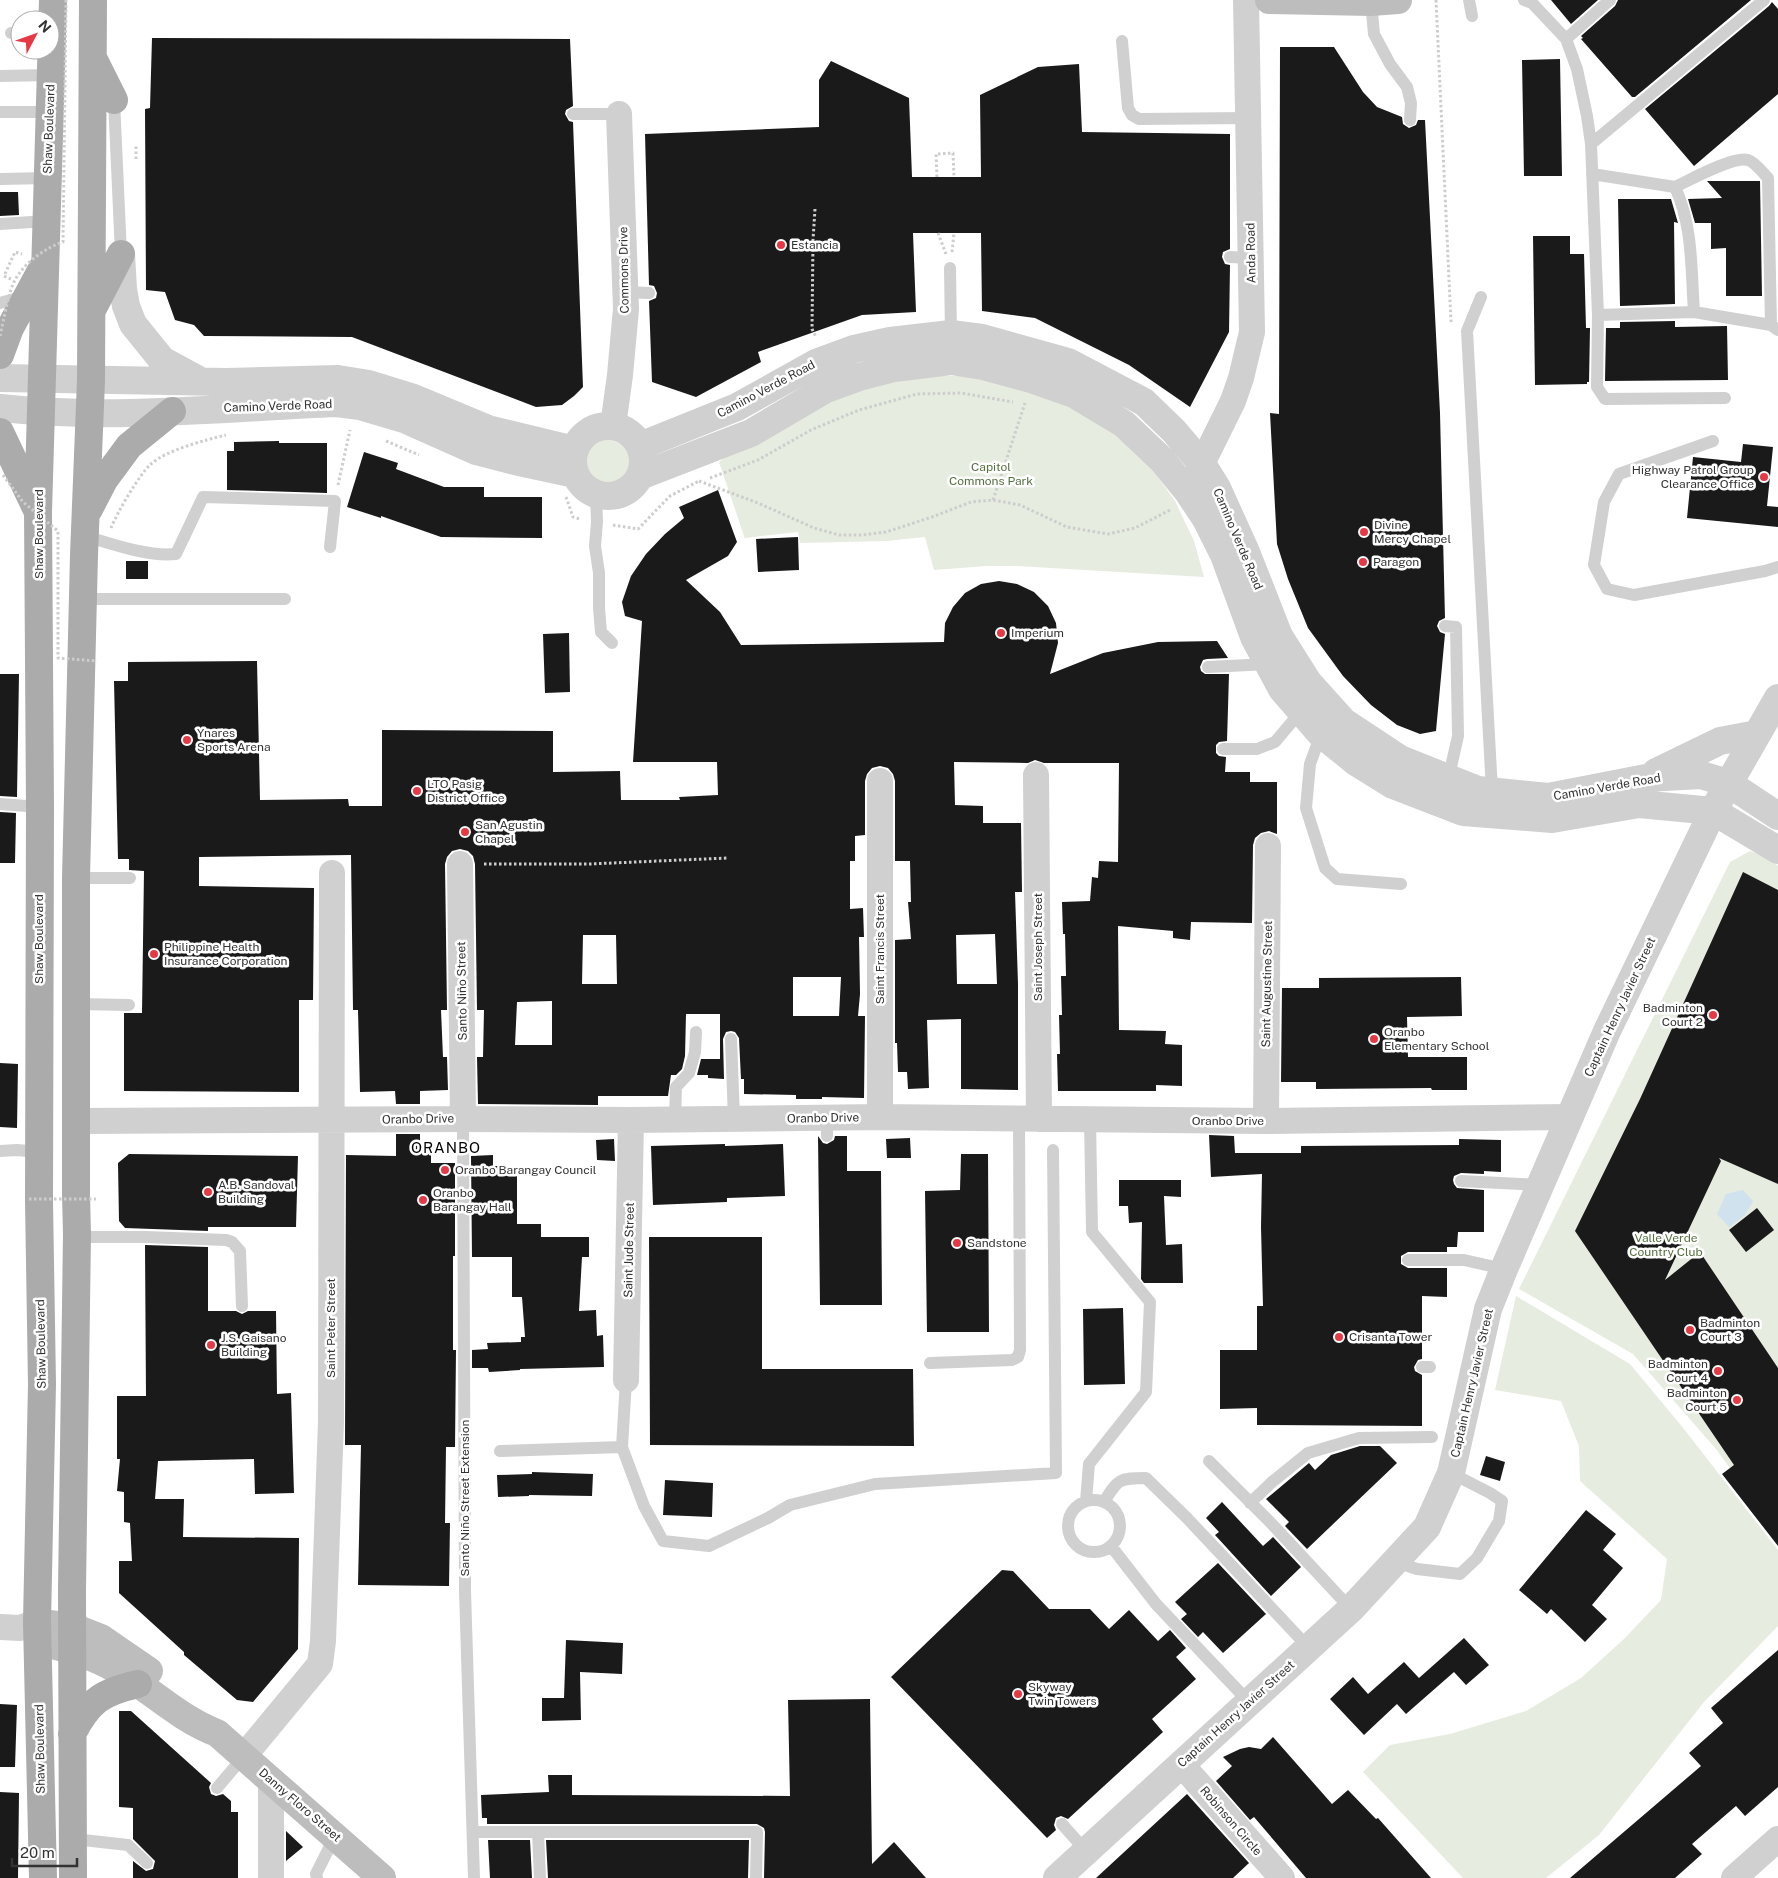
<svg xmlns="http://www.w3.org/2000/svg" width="1778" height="1878" font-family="'Public Sans',sans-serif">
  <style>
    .green { fill: #e6ecdf }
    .water { fill: #cfe2ee }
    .building { fill: #1a1a1a; fill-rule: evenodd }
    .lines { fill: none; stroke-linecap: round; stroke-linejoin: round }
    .path { stroke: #cdcdcd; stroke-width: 3; stroke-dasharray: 2.5 2.5; stroke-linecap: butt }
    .service { stroke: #d0d0d0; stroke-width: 12 }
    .minor { stroke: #d0d0d0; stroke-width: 26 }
    .tertiary { stroke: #d0d0d0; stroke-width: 28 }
    .secondary { stroke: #bdbdbd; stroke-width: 28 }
    .primary { stroke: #ababab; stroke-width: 28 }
    .path-bridge { stroke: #cdcdcd; stroke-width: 3; stroke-dasharray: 2.5 2.5; stroke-linecap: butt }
    .poi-dot { fill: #e63946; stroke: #fff; stroke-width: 2 }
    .labels { text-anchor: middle; stroke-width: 5; stroke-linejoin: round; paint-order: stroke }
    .street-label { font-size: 12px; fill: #333; stroke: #fff }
    .poi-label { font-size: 12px; fill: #333; stroke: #fff; text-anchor: start }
    .park-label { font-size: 12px; fill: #56703f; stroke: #fff }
    .quarter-label { font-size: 15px; letter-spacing: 1px; fill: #000; stroke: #fff }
  </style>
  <rect width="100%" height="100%" fill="#fff"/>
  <path class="green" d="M905,376H982L1055,398L1114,432L1153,470L1175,501L1194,541L1204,577L1017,566H987L934,570L925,537L887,541L800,543L798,532L745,538V539L719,462L753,437L839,395Z
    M584 463a23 23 0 1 1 46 0a23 23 0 1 1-46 0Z
    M1750,851L1769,858L1778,866V1535L1716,1449L1633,1354L1519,1289L1730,862Z
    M1516,1296L1630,1364L1684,1429L1778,1550V1626L1704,1702L1599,1835L1546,1878H1463L1363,1772L1390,1745L1450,1734L1526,1711L1581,1678L1624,1639L1661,1600L1667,1559L1580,1481L1579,1446L1561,1401L1495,1390Z"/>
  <path class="water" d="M1743,1190L1753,1201L1745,1215L1729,1227L1717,1214L1726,1194Z"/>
  <path class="building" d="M1551,0H1598L1571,24Z
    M1618,0H1751L1635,97H1632L1581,39L1583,38L1581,36L1615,6Z
    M1772,2L1778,9V94L1694,166L1645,109L1769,6Z
    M152,38L570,39L573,106L566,110L565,114L569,121L573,122L583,387L574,396L562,405L536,407L352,337L204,336L194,325L175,320L165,292L146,290L145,109L150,108Z
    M1280,47H1334L1363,92L1377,107L1402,117L1403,124L1409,128L1416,125L1418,120H1425L1440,413L1445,618L1439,621L1437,626L1440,632L1445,634L1436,731L1420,734L1397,725L1371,705L1343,676L1308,628L1288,579L1277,544L1270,413L1279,414Z
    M1560,59L1562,176H1524L1522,60Z
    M831,61L909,98L912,177H981L980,95L1038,67L1079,64L1082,132L1230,134V249L1223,252L1222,257L1225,264L1230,265L1229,332L1190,407L1129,365L1035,318L982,311L981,233H913L916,312L862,315L758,352L761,362L696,397L652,382L649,301L656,298L657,293L654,286L649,285L645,134L819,127V80Z
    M1707,181H1760L1762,296H1726V248L1711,249V223H1695L1688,199L1722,198Z
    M0,192H18L19,215L0,216Z
    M1618,199H1671L1678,223L1674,222L1675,304L1620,306Z
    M1533,236H1570V254H1584L1586,328H1590L1589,382H1587V384L1535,385Z
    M1675,321V327L1727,326L1728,380L1605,381L1606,328H1620V322Z
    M279,441V443H327V493L227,490V451H234V442Z
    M1743,444L1773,447L1767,506L1778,507V527L1687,518L1693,457L1741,462Z
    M364,452L398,463L396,469L444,487H484V497H542V538L441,537L381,516V518L347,507Z
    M718,490L737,542L728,556L686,580L720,612L741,645L944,642L945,623L953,607L965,593L981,584L999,581L1017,584L1034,592L1048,606L1056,623L1058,643L1050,674L1103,653L1158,642L1217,641L1228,658L1207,659L1203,660L1200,667L1201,671L1205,674H1229L1227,741L1219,742L1216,745V753L1219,756L1226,757L1225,772H1250V782H1277V834L1269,831L1261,833L1255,838L1253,845L1252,923L1191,922L1190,940L1173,938V931L1118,926L1119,1030L1166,1031L1165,1044L1182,1045V1086L1156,1085V1091H1058L1057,1054H1060L1059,1015H1062L1061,976H1066L1065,934H1063L1062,902L1090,901L1092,877L1098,878L1099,861L1118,862L1119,763H1044L1035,760L1028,763L954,762L955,805L983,806V823H1021L1022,892H1015L1018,984V1090L961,1089V1019L927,1020L929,1088L908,1089L907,1072H898L897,1043H895V940L911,939L908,902H911L910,861H895V781L893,774L888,768L880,766L872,768L867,774L865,781V835L855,836V861H850V909L863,908L864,937H859L860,994L858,1016H865L864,1098L822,1097V1099H796V1095L744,1094V1079H741L739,1038L735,1032L731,1031L726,1032L723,1039L724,1079L708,1078V1075H697L701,1059H720V1014H686L685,1056L682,1069L676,1075H671L668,1096H598V1105L478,1104L477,1057H483L484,1010H477L475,864L473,856L468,851L460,849L452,851L447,857L445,864L447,1010H441L443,1057H447L448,1090L420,1091V1104H396L395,1091L360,1092L358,1010H353L351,855L199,857V886L314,888L313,1000H299V1092L124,1091V1013H142L144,871L129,870V859H118L114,681H128V662L257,661L260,800L348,799L349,806H382V730L553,731V772L620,771L621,800H680L679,797L718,795L717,762H633L642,621L625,616L622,602L631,576L646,554L665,534L684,518L679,507ZM995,934L997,984H957L956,935ZM583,935H616L617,984H582ZM793,977H841L839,1016H793ZM552,1001V1045H515L517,1002Z
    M798,537L799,570L758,572L756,539Z
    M126,561H148V579H126Z
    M569,633L570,692L545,693L543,634Z
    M0,674H19L17,797L0,796Z
    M0,812L16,813L15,863H0Z
    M1743,872L1778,890V1184L1719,1158L1721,1161L1665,1280L1700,1252L1778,1368V1546L1722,1474L1734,1465L1575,1231L1640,1099Z
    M1461,977L1462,1016L1407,1017L1408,1057H1467V1090H1432L1431,1088L1316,1089V1082H1281L1282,988H1319V978Z
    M0,1063L18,1064L17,1128L0,1127Z
    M396,1134H420V1145H431V1163H455V1256H453V1350H456L455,1447H446L445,1523H450L449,1586L358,1585L361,1445H345L346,1155L396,1156Z
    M1209,1135L1234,1136L1235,1153H1301V1146L1459,1145V1139L1501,1140V1172L1484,1171V1174L1461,1173L1454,1176L1453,1180L1454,1184L1457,1188L1484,1190V1232H1458L1457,1247H1447V1252H1408L1401,1256V1264L1408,1268H1447V1297L1422,1296V1359L1418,1360L1414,1367L1415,1371L1422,1375V1426L1257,1425V1408L1220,1409V1350H1257V1306H1263L1261,1227L1262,1174L1211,1177Z
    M818,1136L823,1143L827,1144L834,1140L835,1136H847V1171H881L882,1305H820Z
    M910,1138L911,1158H887L886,1139Z
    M614,1139L615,1161L597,1160L596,1140Z
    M725,1144V1146L783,1144L785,1196L727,1198V1202L653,1205L651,1146Z
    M129,1154L298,1156L296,1227H208V1231L125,1228L119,1221L118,1163Z
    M961,1154H988L989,1332H927L925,1191L960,1190Z
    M493,1155V1166H517V1224H541V1237H589V1257H582L579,1311L596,1310L597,1336L603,1335L604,1367L520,1369V1370L489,1372L488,1368H472V1350L488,1349L487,1343L521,1342V1337H525L522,1297H512V1257H472L471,1156Z
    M1119,1180H1181V1197L1164,1196L1166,1245L1182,1244L1183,1283H1144L1141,1279L1142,1222L1129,1223L1128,1206H1119Z
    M1757,1208L1774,1230L1746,1252L1729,1230Z
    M649,1237H762V1369H913L914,1446L650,1445Z
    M145,1245L208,1247V1311H236L242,1314L248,1311H276L277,1394L291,1393L294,1493L255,1494L254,1459L158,1461L155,1499H184L183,1537L299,1538L298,1649L253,1702L237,1700L184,1655V1652L119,1593V1561H132L130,1523L124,1522V1492L117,1491L120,1459H117V1396H146Z
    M1123,1308L1125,1384L1084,1385L1083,1309Z
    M1360,1446H1380L1397,1463L1307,1549L1285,1526L1289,1522L1266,1499L1309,1463L1315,1470L1331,1455Z
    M1486,1456L1505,1462L1500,1481L1480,1475Z
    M532,1472L593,1474L592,1496L529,1495V1496L498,1497L497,1475L532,1474Z
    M665,1480L713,1483L712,1517L663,1515Z
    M1222,1502L1263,1546L1273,1537L1301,1567L1271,1596L1215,1535L1219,1532L1206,1518Z
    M1586,1510L1616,1534L1603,1550L1623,1568L1592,1605L1607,1619L1585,1642L1551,1609L1547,1614L1519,1590Z
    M1218,1563L1266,1614L1223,1653L1203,1632L1198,1637L1181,1619L1187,1614L1175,1602Z
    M1002,1570L1013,1571L1049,1609H1090L1109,1629L1129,1610L1158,1641L1170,1630L1186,1648L1176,1657L1196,1679L1152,1719L1163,1732L1068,1819L1061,1816L1056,1818L1054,1825L1056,1830L1047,1838L891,1677Z
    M1464,1638L1489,1665L1466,1685L1454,1672L1406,1714L1397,1704L1364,1735L1330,1699L1353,1677L1368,1694L1404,1662L1419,1678Z
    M566,1640L623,1643L622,1674L580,1672L581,1720L542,1721V1698H564Z
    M1778,1650V1787L1745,1816L1736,1806L1692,1844L1702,1854L1675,1878H1570L1701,1766L1689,1753L1723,1723L1711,1708Z
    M870,1699L872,1864L894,1842L926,1878H764L765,1832L764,1828L757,1824H487V1818H482L481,1795L549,1792L548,1775H572V1795L790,1796L788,1700Z
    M0,1704L17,1705L15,1767H0Z
    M119,1711H131L211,1783L209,1787L211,1794L216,1796L223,1794L231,1801V1812H238V1878H133V1861L146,1871L153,1869L155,1861L133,1839V1808L119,1807Z
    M1273,1737L1332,1804L1348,1790L1376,1819L1378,1818L1431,1878H1306L1254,1817L1250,1820L1216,1781L1232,1766L1223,1757L1240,1749L1249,1747L1261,1749Z
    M0,1792L19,1793L18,1878H0Z
    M1187,1794L1249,1863L1233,1878H1096Z
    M286,1831L303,1847L286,1861Z
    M488,1840H530L532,1878H490Z
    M546,1840H749L748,1878H548Z"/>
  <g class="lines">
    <path class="path" d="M1436,0L1451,322
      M136,159V145
      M937,177L936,154L953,153L954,177
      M815,209L813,240L812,329L816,337
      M938,233L946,254
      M952,252L954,233
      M11,279L4,276L15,252L22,254
      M386,441L419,455
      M710,478L758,460L811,430L859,410L917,394L961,393L1013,402
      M699,481L758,503L814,528L839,535H862L886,532L932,517L971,502L993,500L1020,505L1067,527L1108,534L1135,528L1172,509
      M338,485L350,430
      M566,497L573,517L580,519
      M993,500L1025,403
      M613,525L638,529L670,496L699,481
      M111,528C117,513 139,475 150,465C165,450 206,440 226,435
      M484,864H589L728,858"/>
    <path class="service" d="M1469,0L1472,16
      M1524,0L1532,3L1566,39L1577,69L1587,116L1591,144L1598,315L1597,387L1605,399L1725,398
      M1371,2L1374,34L1390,64L1407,87L1411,103L1410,120
      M11,33H20
      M1566,39L1610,0
      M1122,41L1128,108L1132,115L1139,119L1248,118
      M0,76L51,75
      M114,100L121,254
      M0,112H50
      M573,114H619
      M1591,144L1764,0
      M1592,174L1675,187C1693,226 1691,269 1694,312
      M0,179L48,178
      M1675,187C1690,180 1733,156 1748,160C1755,162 1763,173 1768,178L1771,325
      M0,224L47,221
      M1230,257L1251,258
      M950,268L951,336
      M626,292L649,293
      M1481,297L1467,331L1492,791
      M0,303L25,296
      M1598,315L1694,312L1771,325L1778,330
      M1713,441L1619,474L1604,502L1594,565L1607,589L1634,595L1765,571L1778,567
      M596,494L597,522L595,546L599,573V608L601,632L612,643
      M85,536C112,544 148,557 176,554L203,497L335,501L330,547
      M83,599H285
      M1445,626L1456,627L1458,736L1448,780
      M1208,667L1269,664
      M1322,731L1310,764L1306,808L1325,868L1337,879L1401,884
      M1223,749H1257L1275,742L1302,710
      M0,804L40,807
      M76,878H130
      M76,1004L129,1005
      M731,1039L734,1119
      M827,1118V1136
      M463,1119L465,1591L474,1878
      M675,1120L676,1087L689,1073L695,1052L696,1032
      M0,1151L17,1150L39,1152
      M1461,1181L1540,1185
      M77,1237H145L226,1240L232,1242L240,1251L242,1306
      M1408,1260H1464L1504,1269
      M930,1363L1012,1360L1018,1357L1020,1350L1019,1119
      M1422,1367H1430
      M622,1447L644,1506L663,1541L709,1546L768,1518L790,1505L875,1484L1056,1473L1053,1150
      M500,1451L622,1447L626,1380
      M1209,1461L1270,1522L1351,1609
      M1068 1526a26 26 0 1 1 52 0a26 26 0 1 1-52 0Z
      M1086,1501L1089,1464L1146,1392L1150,1302L1092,1232L1090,1120
      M1104,1502C1118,1479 1119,1478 1146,1478L1187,1518L1309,1648
      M1250,1503L1272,1482L1308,1453L1359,1438L1432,1437
      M1111,1546L1156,1604L1249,1702
      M1396,1562L1417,1569L1460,1574L1477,1558L1499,1521L1502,1501L1490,1493L1451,1473
      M217,1788L244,1756
      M1062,1824L1086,1851
      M474,1832H757L756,1878
      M538,1832L540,1878
      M74,1839L128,1845L147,1863
      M317,1878L316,1874L335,1836"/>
    <path class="minor" d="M613,426L620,375L626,309L619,114
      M1188,492L1233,401L1241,378L1252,332L1246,0
      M1036,775L1039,1119
      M880,781V1117
      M460,864L463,1119
      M76,1121L463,1119L631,1120L880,1117L1266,1121L1570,1117
      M1266,1121L1268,846
      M626,1380L631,1120
      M0,1627L20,1628L37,1622
      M244,1756L320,1664L323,1641L331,1422L332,873
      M1181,1764L1282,1878
      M271,1878V1780
      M1734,1878L1778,1839"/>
    <path class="tertiary" d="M121,254L123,289L126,306L133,324L162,360L197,379
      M0,378L226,382L338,379L369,384L411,397L488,429L575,450
      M0,408C111,420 224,408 336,403L360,406L404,419L476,451L519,462L575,474
      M573 461a35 35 0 1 1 70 0a35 35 0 1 1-70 0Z
      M640,446L737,407L816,363L854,349L890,341L951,334L982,338L1068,362L1144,402L1174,431L1202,464L1217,488L1246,552L1279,636L1308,682L1344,722L1400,759L1478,790L1548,797L1646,778L1701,775L1728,783L1778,816
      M640,476L751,433L826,389L859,377L894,368L951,361L983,366L1031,379L1074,394L1124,424L1162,460L1188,492L1206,519L1224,555L1254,637L1282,689L1320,733L1356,762L1393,785L1463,812L1552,819L1639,804L1713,811L1778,850
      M1656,772L1720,741L1757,734
      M1057,1878L1351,1609L1427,1527L1451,1473L1488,1309L1504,1269L1607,1031L1713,811L1778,698"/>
    <path class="secondary" d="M1269,0L1371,2L1398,0
      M37,1622L73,1627L101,1638L149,1671
      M38,1641C59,1647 80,1652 100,1661C142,1680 174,1717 217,1733L382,1878"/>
    <path class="primary" d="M94,60L114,100
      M93,308L121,254
      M0,355L10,328L43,267
      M0,432L36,508
      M89,509L104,480L129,446L172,411
      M72,1734C89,1701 102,1692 138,1684
      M43,1878L37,1622L42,1384L39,1201L40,807L38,512L53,0
      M73,1878L72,1590L77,1234L76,1194V878L84,555L91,380L93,0"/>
    <path class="path-bridge" d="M0,336C3,323 9,290 15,280C24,263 45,248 63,242L66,0
      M3,475L23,502L58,531V658L97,661
      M29,1199H96"/>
  </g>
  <g class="poi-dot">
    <circle cx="781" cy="245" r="5"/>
    <circle cx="1764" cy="477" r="5"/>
    <circle cx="1364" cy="532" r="5"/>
    <circle cx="1363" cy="562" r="5"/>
    <circle cx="1001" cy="633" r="5"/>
    <circle cx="187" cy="740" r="5"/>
    <circle cx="417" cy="791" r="5"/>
    <circle cx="465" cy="832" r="5"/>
    <circle cx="154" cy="954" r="5"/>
    <circle cx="1713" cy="1015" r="5"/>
    <circle cx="1374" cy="1039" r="5"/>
    <circle cx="445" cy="1170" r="5"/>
    <circle cx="208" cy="1192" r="5"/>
    <circle cx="423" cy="1200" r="5"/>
    <circle cx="957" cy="1243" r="5"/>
    <circle cx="1690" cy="1330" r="5"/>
    <circle cx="1339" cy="1337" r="5"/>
    <circle cx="211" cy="1345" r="5"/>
    <circle cx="1718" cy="1371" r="5"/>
    <circle cx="1737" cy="1400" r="5"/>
    <circle cx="1018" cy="1694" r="5"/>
  </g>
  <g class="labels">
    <g class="street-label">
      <text transform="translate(49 129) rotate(-88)" y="4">Shaw Boulevard</text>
      <text transform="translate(1251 253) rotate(-91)" y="4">Anda Road</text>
      <text transform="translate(624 270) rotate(-91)" y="4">Commons Drive</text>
      <text transform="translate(766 389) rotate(-28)" y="4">Camino Verde Road</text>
      <text transform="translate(278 406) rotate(-2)" y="4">Camino Verde Road</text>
      <text transform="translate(39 534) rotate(-90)" y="4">Shaw Boulevard</text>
      <text transform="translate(1238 539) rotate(67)" y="4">Camino Verde Road</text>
      <text transform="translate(1607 787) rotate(-10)" y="4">Camino Verde Road</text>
      <text transform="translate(39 939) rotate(-90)" y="4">Shaw Boulevard</text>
      <text transform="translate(1038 947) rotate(-90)" y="4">Saint Joseph Street</text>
      <text transform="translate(880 949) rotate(-90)" y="4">Saint Francis Street</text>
      <text transform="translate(1267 984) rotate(-89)" y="4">Saint Augustine Street</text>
      <text transform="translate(462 991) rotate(-91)" y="4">Santo Niño Street</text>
      <text transform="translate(1620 1007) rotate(-65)" y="4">Captain Henry Javier Street</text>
      <text transform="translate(823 1118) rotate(-1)" y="4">Oranbo Drive</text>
      <text transform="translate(418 1119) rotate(-1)" y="4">Oranbo Drive</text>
      <text x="1228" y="1125">Oranbo Drive</text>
      <text transform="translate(629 1250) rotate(-89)" y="4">Saint Jude Street</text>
      <text transform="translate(331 1328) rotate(-90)" y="4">Saint Peter Street</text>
      <text transform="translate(41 1344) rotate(-91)" y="4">Shaw Boulevard</text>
      <text transform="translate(1472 1383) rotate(-77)" y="4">Captain Henry Javier Street</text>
      <text transform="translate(465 1498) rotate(-90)" y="4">Santo Niño Street Extension</text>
      <text transform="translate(1236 1714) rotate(-42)" y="4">Captain Henry Javier Street</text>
      <text transform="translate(40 1749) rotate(-91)" y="4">Shaw Boulevard</text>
      <text transform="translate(300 1805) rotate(41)" y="4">Danny Floro Street</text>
      <text transform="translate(1231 1821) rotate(49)" y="4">Robinson Circle</text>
    </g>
    <g class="poi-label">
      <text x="791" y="249">Estancia</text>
      <text x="1754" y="474" text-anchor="end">Highway Patrol Group<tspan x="1754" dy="14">Clearance Office</tspan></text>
      <text x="1374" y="529">Divine<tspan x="1374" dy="14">Mercy Chapel</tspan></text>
      <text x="1373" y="566">Paragon</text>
      <text x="1011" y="637">Imperium</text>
      <text x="197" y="737">Ynares<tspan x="197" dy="14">Sports Arena</tspan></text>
      <text x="427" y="788">LTO Pasig<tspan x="427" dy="14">District Office</tspan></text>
      <text x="475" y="829">San Agustin<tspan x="475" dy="14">Chapel</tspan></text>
      <text x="164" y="951">Philippine Health<tspan x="164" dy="14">Insurance Corporation</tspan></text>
      <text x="1703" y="1012" text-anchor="end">Badminton<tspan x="1703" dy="14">Court 2</tspan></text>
      <text x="1384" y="1036">Oranbo<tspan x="1384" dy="14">Elementary School</tspan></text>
      <text x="455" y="1174">Oranbo Barangay Council</text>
      <text x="218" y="1189">A.B. Sandoval<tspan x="218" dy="14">Building</tspan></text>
      <text x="433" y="1197">Oranbo<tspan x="433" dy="14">Barangay Hall</tspan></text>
      <text x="967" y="1247">Sandstone</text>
      <text x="1700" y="1327">Badminton<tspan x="1700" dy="14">Court 3</tspan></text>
      <text x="1349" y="1341">Crisanta Tower</text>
      <text x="221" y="1342">J.S. Gaisano<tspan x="221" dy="14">Building</tspan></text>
      <text x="1708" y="1368" text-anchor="end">Badminton<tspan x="1708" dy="14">Court 4</tspan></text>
      <text x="1727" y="1397" text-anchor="end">Badminton<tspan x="1727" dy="14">Court 5</tspan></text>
      <text x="1028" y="1691">Skyway<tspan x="1028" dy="14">Twin Towers</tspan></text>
    </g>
    <g class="park-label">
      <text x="991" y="471">Capitol<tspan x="991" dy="14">Commons Park</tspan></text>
      <text x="1666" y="1242">Valle Verde<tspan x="1666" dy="14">Country Club</tspan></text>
    </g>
    <g class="quarter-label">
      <text x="446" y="1153">ORANBO</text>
    </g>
  </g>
  <g transform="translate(35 35) rotate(49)"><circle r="24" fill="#ffffff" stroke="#adadad"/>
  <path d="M0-4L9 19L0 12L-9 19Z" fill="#e63946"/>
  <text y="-8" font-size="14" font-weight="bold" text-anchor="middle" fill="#333333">N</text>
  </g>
  <path d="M12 1858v8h65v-8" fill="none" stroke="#333333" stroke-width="2.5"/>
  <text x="20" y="1858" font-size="15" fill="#333333" stroke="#ffffff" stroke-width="4" paint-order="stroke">20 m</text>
</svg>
